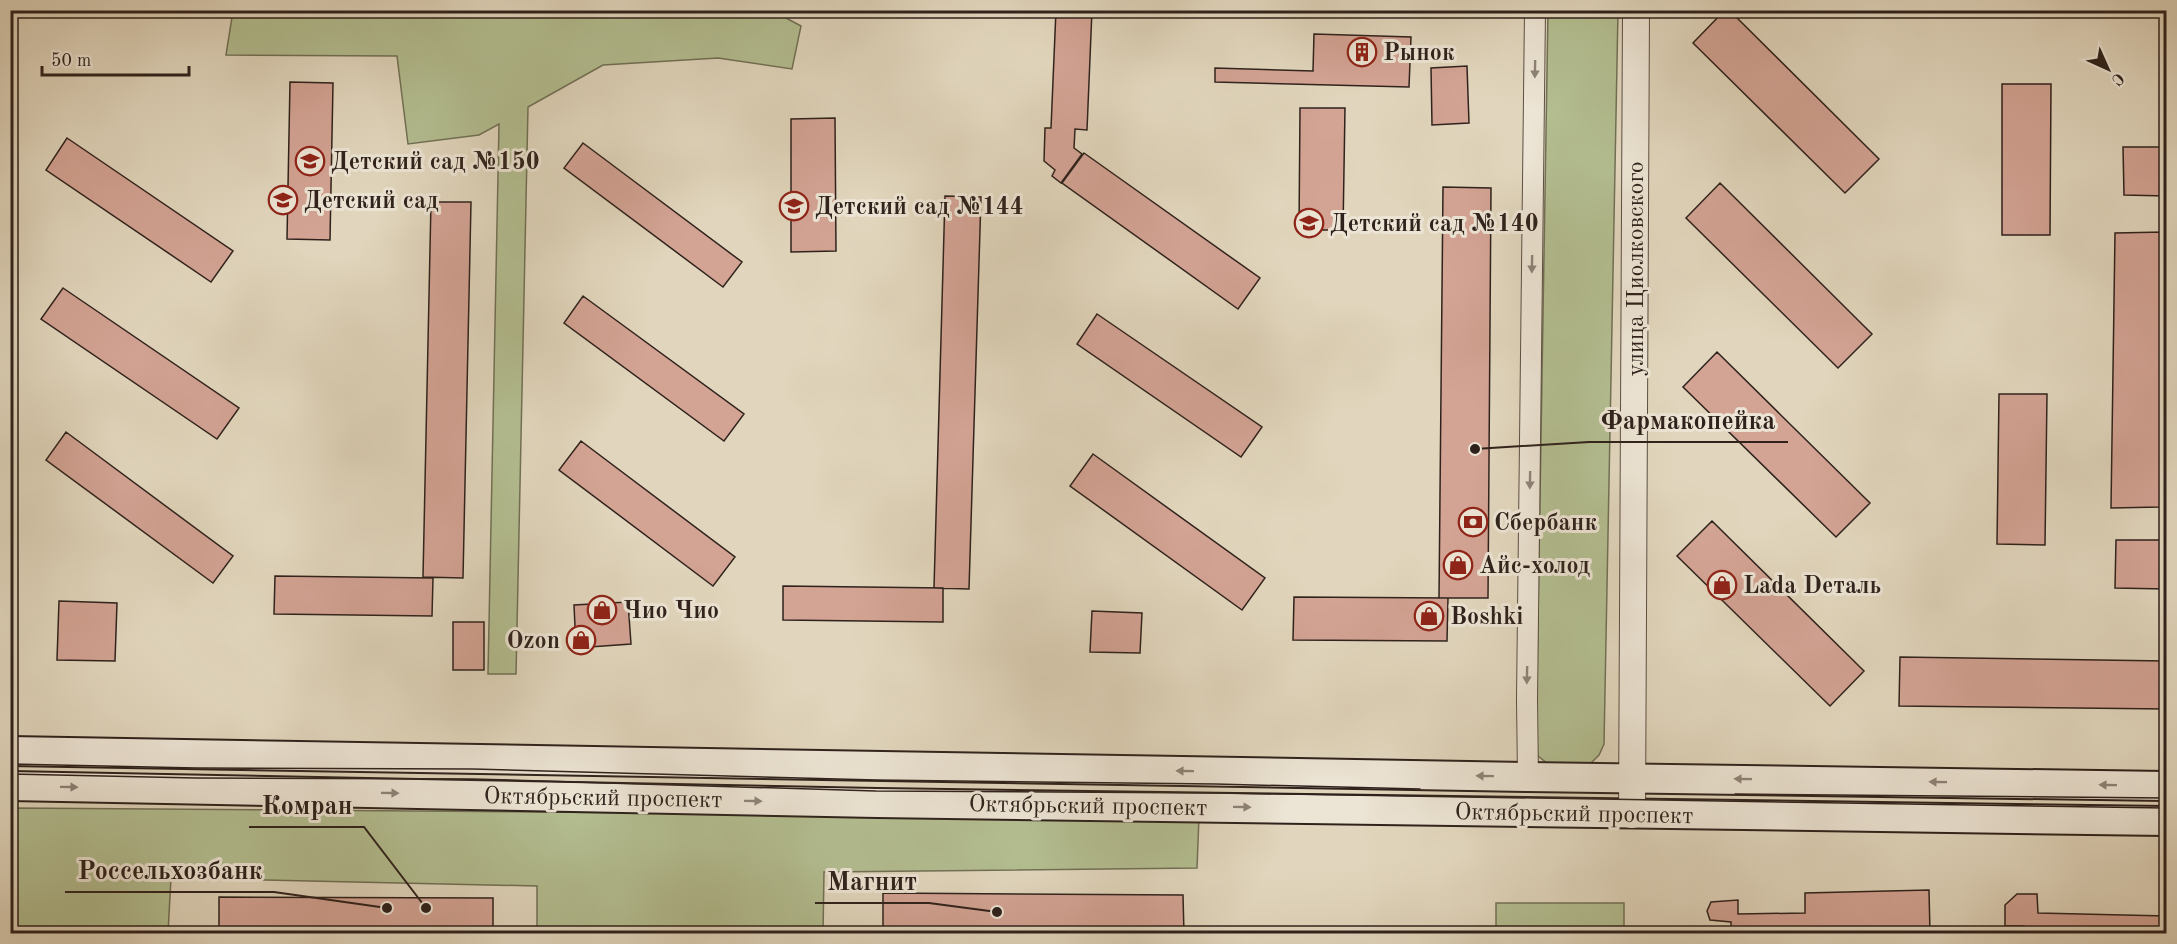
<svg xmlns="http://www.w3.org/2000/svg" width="2177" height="944" font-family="'Old Standard TT',serif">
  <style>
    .green { fill: #b3be91; stroke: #717056; stroke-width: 1.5 }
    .building { fill: #d3a394; stroke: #2f221c; stroke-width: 1.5 }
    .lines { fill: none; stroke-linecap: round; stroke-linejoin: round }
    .minor-casing { stroke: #5c4f44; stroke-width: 22 }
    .tertiary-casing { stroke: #5c4f44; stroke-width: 28 }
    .secondary-casing { stroke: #2f221c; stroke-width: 32 }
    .minor { stroke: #ece4d4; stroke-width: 20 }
    .tertiary { stroke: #ece4d4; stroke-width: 26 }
    .secondary { stroke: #ece4d4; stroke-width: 28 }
    .tram { stroke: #2f221c; stroke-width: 1.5 }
    .oneway { fill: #8e8378 }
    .labels { text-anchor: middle; stroke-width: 6; stroke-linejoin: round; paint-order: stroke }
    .poi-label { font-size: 24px; font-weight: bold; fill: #2f221c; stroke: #ece4d4; text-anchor: start }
    .street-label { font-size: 24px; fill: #2f221c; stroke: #ece4d4 }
    .leader { fill: none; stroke: #2f221c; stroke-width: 2 }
    .callout-dot { fill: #2f221c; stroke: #ece4d4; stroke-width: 2 }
    .callout-label { font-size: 26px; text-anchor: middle; font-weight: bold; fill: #2f221c; stroke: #ece4d4; stroke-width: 6; stroke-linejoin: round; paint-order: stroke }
  </style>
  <rect width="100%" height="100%" fill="#e1d6bd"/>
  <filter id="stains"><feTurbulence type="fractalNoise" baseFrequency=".00333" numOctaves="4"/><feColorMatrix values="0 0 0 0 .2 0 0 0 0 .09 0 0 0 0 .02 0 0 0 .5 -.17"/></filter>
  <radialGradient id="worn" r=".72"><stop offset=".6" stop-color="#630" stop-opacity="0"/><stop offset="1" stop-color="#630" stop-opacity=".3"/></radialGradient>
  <path class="green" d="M771,10L801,26L792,69L718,58L603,65L528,107L516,674H488L499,124L479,135L408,144L397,56L226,55L233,11Z
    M1548,11H1618L1604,744L1599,755L1590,764L1547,763L1538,756L1536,743Z
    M11,808L1199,817L1197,868L824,872L823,933H537V886L171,878L168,933L11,934Z
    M1496,903H1624V933H1496Z"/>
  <path class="building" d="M1056,10H1092L1087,130L1075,129L1074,148L1082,154L1061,183L1052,176L1055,170L1044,161L1045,128H1051Z
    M1725,10H1729L1879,159L1845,193L1693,43Z
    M1314,34L1411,37L1409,87L1215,82V68L1313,71Z
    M1467,66L1469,123L1432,125L1431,68Z
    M290,82L333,83L330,240L287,239Z
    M2002,84H2051L2050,235H2002Z
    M1300,108H1345L1343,230H1299Z
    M835,118L836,251L791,252V119Z
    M67,138L233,251L211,282L46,170Z
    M583,143L742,262L723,287L564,168Z
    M2123,147H2166V196L2124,195Z
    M1084,153L1260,278L1238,309L1062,183Z
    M1720,183L1872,334L1838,368L1686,218Z
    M1443,187L1491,188L1488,598H1439Z
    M945,196L981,197L969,589L934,588Z
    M431,202H471L463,578L423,577Z
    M2164,232L2160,507L2111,508L2115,233Z
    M63,288L239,408L217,439L41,319Z
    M583,296L744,414L724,441L564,323Z
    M1097,314L1262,427L1241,457L1077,344Z
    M1717,352L1870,503L1836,537L1683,387Z
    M1999,394H2047L2045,545L1997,544Z
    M66,432L233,556L213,583L46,460Z
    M581,441L735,557L713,586L559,470Z
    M1093,454L1265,578L1242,610L1070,486Z
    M1712,521L1864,671L1830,706L1677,556Z
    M2116,540H2166V589L2115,588Z
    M275,576L433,578L432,616L274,614Z
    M783,586L943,588V622L783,620Z
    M1294,597L1448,598L1447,641L1293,640Z
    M59,601L117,603L115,661L57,660Z
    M628,602L631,644L576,648L574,605Z
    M1092,611L1142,613L1140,653L1090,652Z
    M453,622H484V670H453Z
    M1900,657L2166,661V709L1899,706Z
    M1929,890L1930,934H1731V922L1710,920L1707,911L1711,902L1738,900V914L1805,913V893Z
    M883,893L1183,895L1184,934H883Z
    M2017,894H2037L2038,913L2166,916V934H2024V926H2005V905Z
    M219,897L493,898V934H219Z"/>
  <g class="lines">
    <g class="minor-casing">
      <path id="minor" d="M1528,777L1527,700L1535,10"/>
    </g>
    <g class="tertiary-casing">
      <path id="tertiary" d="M1632,815L1636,10"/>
    </g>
    <g class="secondary-casing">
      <path id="secondary" d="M10,751L1528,777L2166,786
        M10,786C299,790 588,799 877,803C1307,809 1737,814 2166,821"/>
    </g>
    <use href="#minor" class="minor"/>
    <use href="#tertiary" class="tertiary"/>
    <use href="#secondary" class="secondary"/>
    <path class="tram" d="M10,764L197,768L473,769L876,780L1215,784L1420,789
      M10,774L196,778L473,779L876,791L1215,793L2166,808
      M1735,794L2166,798"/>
  </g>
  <defs><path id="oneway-solid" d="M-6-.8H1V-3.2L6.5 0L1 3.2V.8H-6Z" transform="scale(1.5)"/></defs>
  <g class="oneway">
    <use href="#oneway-solid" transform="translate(1535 69) rotate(91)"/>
    <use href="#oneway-solid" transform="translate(1532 264) rotate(91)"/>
    <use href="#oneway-solid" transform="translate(1530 480) rotate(91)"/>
    <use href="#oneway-solid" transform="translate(1527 675) rotate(91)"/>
    <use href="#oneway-solid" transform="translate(1185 771) rotate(-179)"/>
    <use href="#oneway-solid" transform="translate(1485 776) rotate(-179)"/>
    <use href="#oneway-solid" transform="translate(1743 779) rotate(-179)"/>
    <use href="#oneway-solid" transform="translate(1938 782) rotate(-179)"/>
    <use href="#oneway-solid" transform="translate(2108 785) rotate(-179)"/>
    <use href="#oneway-solid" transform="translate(69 787) rotate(1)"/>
    <use href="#oneway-solid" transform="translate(390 793) rotate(1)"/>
    <use href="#oneway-solid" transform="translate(753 801) rotate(1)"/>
    <use href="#oneway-solid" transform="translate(1242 807) rotate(1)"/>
  </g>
  <defs>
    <g id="building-ring" transform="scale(1.5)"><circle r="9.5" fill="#ece4d4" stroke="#8f2418" stroke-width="1.5"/><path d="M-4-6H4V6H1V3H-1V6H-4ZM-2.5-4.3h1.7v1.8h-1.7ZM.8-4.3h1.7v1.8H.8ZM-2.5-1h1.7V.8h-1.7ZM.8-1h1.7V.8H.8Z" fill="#8f2418"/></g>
    <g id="school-ring" transform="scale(1.5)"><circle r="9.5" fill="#ece4d4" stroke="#8f2418" stroke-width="1.5"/><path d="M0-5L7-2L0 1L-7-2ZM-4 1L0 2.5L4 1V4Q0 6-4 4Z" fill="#8f2418"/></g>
    <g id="bank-ring" transform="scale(1.5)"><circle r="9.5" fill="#ece4d4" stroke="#8f2418" stroke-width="1.5"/><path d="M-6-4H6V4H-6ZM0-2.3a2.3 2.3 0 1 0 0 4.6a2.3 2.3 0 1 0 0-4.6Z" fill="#8f2418"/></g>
    <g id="shop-ring" transform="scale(1.5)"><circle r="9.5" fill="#ece4d4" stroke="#8f2418" stroke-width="1.5"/><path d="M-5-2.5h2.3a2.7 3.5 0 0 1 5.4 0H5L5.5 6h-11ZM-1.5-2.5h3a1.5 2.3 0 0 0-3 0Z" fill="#8f2418"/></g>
  </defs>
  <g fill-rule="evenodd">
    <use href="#building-ring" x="1362" y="52"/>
    <use href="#school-ring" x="310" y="161"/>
    <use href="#school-ring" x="283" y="200"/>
    <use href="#school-ring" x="794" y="206"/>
    <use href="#school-ring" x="1309" y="223"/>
    <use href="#bank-ring" x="1473" y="522"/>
    <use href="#shop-ring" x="1458" y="565"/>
    <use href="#shop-ring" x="1722" y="585"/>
    <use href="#shop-ring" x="602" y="610"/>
    <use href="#shop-ring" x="1429" y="616"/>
    <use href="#shop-ring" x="581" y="640"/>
  </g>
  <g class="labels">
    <g class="poi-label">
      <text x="1383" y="60">Рынок</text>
      <text x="331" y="169">Детский сад №150</text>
      <text x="304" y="208">Детский сад</text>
      <text x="815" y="214">Детский сад №144</text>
      <text x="1330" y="231">Детский сад №140</text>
      <text x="1494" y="530">Сбербанк</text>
      <text x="1479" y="573">Айс-холод</text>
      <text x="1743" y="593">Lada Dеталь</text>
      <text x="623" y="618">Чио Чио</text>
      <text x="1450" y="624">Boshki</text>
      <text x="560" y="648" text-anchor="end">Ozon</text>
    </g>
    <g class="street-label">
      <text transform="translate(1635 269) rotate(-90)" y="8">улица Циолковского</text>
      <text transform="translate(603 797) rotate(1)" y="8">Октябрьский проспект</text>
      <text transform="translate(1088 805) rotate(1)" y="8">Октябрьский проспект</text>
      <text transform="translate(1574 813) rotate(1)" y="8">Октябрьский проспект</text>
    </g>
  </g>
  <path class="leader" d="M1475 449L1589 442H1788M426 908L364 827H249M387 908L274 892H65M997 912L929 903H815"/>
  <g class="callout-dot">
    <circle cx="1475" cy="449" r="6"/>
    <circle cx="426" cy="908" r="6"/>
    <circle cx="387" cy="908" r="6"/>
    <circle cx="997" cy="912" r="6"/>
  </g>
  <g class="callout-label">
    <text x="1688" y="429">Фармакопейка</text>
    <text x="307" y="814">Комран</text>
    <text x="170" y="879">Россельхозбанк</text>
    <text x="872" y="890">Магнит</text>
  </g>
  <rect width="2177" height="944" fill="none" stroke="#e1d6bd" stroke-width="36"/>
  <rect x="12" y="12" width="2153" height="920" fill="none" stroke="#2f221c" stroke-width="3"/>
  <rect x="18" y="18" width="2141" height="908" fill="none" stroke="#2f221c" stroke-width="1.5"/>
  <g transform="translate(2108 69) rotate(135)" stroke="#ece4d4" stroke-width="4.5" paint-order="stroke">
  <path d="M0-4.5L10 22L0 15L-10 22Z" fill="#2f221c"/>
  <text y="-9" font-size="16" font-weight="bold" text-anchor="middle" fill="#2f221c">С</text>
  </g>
  <path d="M42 66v9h147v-9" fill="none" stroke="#2f221c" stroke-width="3"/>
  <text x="51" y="66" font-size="18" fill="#2f221c" stroke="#ece4d4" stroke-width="4.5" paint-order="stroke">50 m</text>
  <rect width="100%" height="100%" filter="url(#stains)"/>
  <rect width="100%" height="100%" fill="url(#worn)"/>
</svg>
